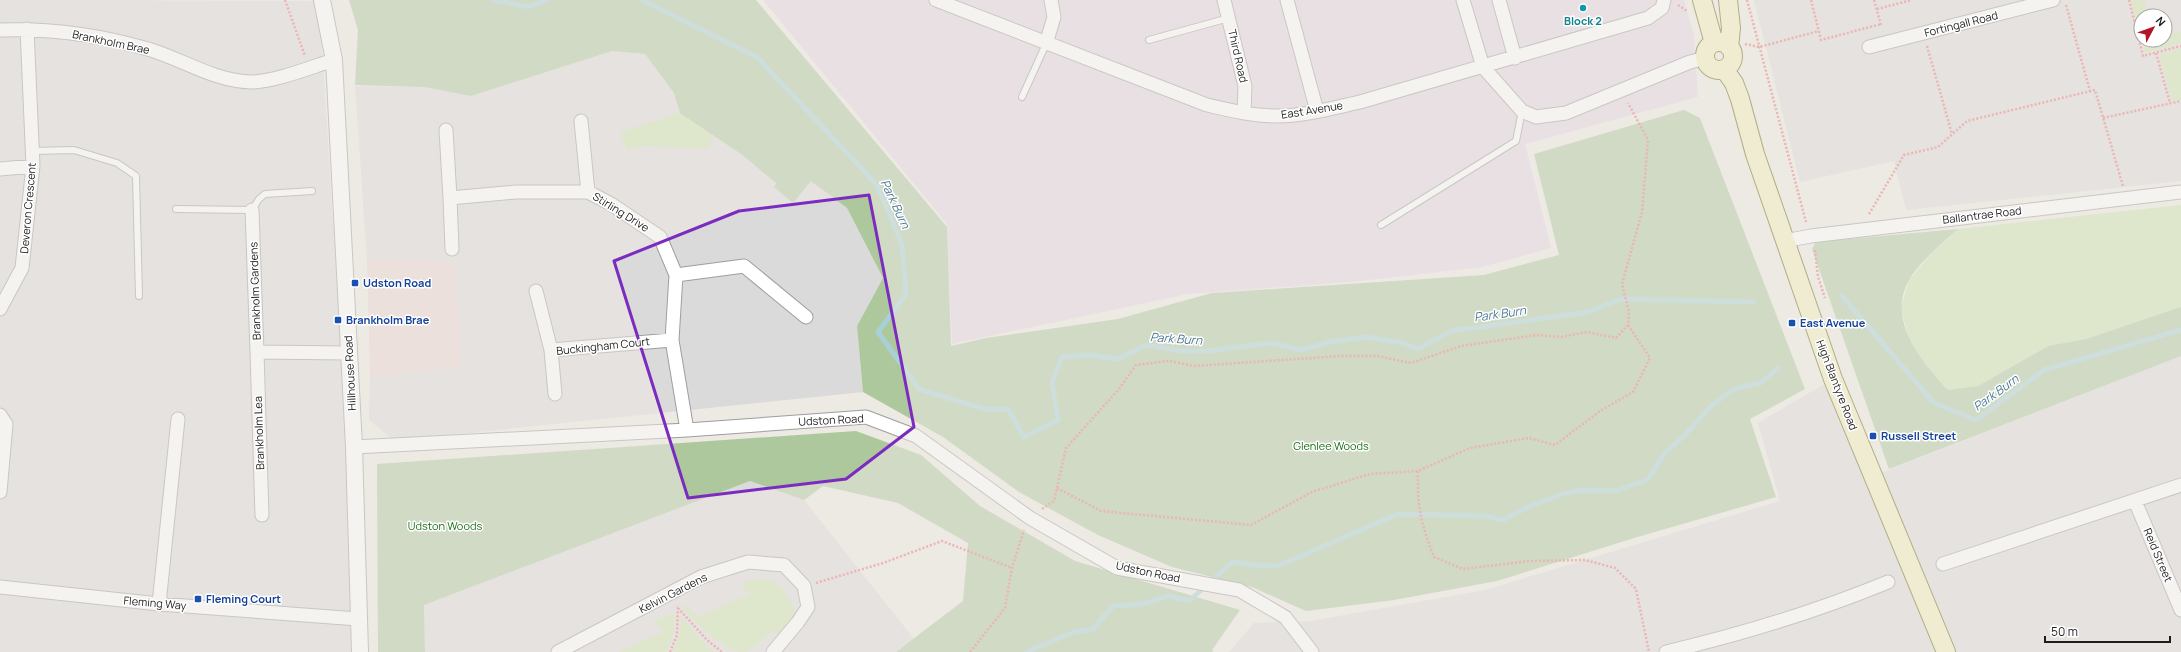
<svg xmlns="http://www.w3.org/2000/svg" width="2181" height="652" font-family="Manrope,sans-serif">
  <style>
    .residential { fill: #dbdada; fill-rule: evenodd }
    .commercial { fill: #ecd4d6 }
    .industrial { fill: #e5d6e4 }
    .grass { fill: #cde2ae }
    .forest { fill: #aec89d }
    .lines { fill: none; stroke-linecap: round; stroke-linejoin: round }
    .stream { stroke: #a8d0d6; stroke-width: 5 }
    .service-casing { stroke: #9e9e9e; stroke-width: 8 }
    .minor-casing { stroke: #9e9e9e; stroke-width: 15 }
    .tertiary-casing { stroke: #9e9e9e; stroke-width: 18 }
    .secondary-casing { stroke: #676710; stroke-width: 20 }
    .path { stroke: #ea7777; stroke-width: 2.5; stroke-dasharray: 2 2; stroke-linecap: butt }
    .service { stroke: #fff; stroke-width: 6 }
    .minor { stroke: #fff; stroke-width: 13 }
    .tertiary { stroke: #fff; stroke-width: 16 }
    .secondary { stroke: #f2efbc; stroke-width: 18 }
    .marked { fill: none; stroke: #7b2cbf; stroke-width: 3; stroke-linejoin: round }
    .culture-dot { fill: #0f9aa8; stroke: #fff; stroke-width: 1.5 }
    .transit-dot { fill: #1a4fb4; stroke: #fff; stroke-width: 1.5 }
    .labels { text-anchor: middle; stroke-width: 3; stroke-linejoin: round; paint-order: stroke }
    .culture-label { font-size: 11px; font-weight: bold; fill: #0d838f; stroke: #fff }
    .street-label { font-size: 11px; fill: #1d1d1d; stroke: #fff }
    .transit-label { font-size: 11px; font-weight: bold; fill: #164399; stroke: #fff; text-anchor: start }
    .park-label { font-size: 11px; fill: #196e17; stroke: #fff }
    .water-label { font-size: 12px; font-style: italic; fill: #4d7893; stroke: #fff }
  </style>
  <rect width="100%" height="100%" fill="#ede9e3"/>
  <path class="residential" d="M0,0L315,1L322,49L360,652H0Z
    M1754,0H2181V181L1906,210L1894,161L1800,182ZM2141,16H2165V40H2141Z
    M612,51L645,54L674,93L680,113L741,154L776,183L774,186L793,203L811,180L847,208L883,278L857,326L863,392L468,433L392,439L369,420L370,376L461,368L456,262L367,259L355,86L424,87L471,96Z
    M2181,356V652H1229L1254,623L1311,621L1485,590L1780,501L1758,423L1833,379L1873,476Z
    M750,481L804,500L914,639L896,652H425L424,605Z"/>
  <path class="commercial" d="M367,259L456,262L461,368L370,376Z"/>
  <path class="industrial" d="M763,0H1684L1694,36L1698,97L1525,144L1551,248L1482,267L1352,282L1188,294L952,344L947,224Z"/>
  <path class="grass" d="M2131,0H2145L2149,16H2141V38Z
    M2181,31V43L2145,53L2142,40H2165V35Z
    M2181,49V100L2173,101L2159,55Z
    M680,113L708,119L712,136L709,149L645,146L627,150L620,132Z
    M2181,205V308L2085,339L2048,346L1978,386L1948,390L1928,368L1910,344L1901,308L1909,280L1936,249L1958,229Z
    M757,579C777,578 789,594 795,612L791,623L779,637L773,631C765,637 755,648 745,652C723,652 695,622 682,607L688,605L698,617L751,594L740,584Z
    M674,613V632L666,652H618L663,632L654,621Z
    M681,617L707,647L714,652H673L680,634Z"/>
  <path class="forest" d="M349,0H756L947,227L951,346L986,338L1118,319L1212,293L1484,275L1559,255L1534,154L1684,110L1700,118L1805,389L1750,419L1776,497L1634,538L1497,581L1394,600L1306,611L1252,587L1172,567L1098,535L1019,492L943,437L863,392L857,326L883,278L847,208L811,181L793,203L774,187L776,183L741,154L680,113L674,93L645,54L612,51L471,96L424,87L355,85L358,30Z
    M1958,229C1944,241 1917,265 1909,280C1886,321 1922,362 1948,390L1978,386L2048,346L2086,339L2181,307V356L1889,469L1812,249L1816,242Z
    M856,431L921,455L980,506L1075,561L1240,610L1212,650L1213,652H896L963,601L968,543L898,503L823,486L804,500L750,481L424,605L425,652H378L377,464Z"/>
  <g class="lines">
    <path class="stream" d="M493,0L529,7L547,0
      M642,0L757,57L877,185L902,244L906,294L878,332L919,389L984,409H1008L1024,437L1058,420L1052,382L1062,357L1091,355L1117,359L1147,345L1179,351H1206L1271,343L1302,350L1330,342L1367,337L1402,343L1418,349L1451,331L1588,312L1621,299L1754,302
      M1842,296L1934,403L1976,420L2044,370L2181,330
      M1026,652L1074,632L1093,629L1113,606L1143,604L1169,596L1189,601L1232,562L1261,566L1280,565L1398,514L1485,516L1503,520L1530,506L1563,494L1584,490L1614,491L1647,480L1665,453L1684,436L1711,406L1734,389L1761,383L1778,368"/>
    <g class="service-casing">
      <path id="service" d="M1149,40L1229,18
        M1022,97L1046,44
        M33,151L74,150L117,163L136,176L139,296
        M176,209L252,210L259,199L265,194L312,191
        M1381,225L1516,141L1522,111"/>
    </g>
    <g class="minor-casing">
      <path id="minor" d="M936,0L1207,105C1229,110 1253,116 1276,116C1304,116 1333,108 1360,102L1648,18L1662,8L1664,0
        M1224,0L1245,86L1244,113
        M1287,0L1317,111
        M1463,0L1483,67L1522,111L1536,117L1566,113L1690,62L1706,58
        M1499,0L1515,58
        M0,30C49,28 100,35 148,49C182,59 214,81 251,82C275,82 311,67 334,60
        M1046,44L1054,17L1051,0
        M1869,47L2053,0
        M581,121L588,192
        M446,130L450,198L516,192H588L611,204L660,237L676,275L672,340L687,430
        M0,169L33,166
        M450,198L452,249
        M252,210L257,352L349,353
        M1784,241L1811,236L2181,192
        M676,275L744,266L806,317
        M536,291L551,350
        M0,309L22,268L33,166L27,29
        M257,352L262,515
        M555,394L551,350L672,340
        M0,415L6,424L0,492
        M354,447L687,430L866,417L916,436L1030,518L1117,568L1239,590L1285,617L1312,652
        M2135,501L2181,610
        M1943,564L2181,485
        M0,587L159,604L358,619
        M159,604L178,419
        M558,652L701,577L748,562L784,565L804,586L808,607L798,622L773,652
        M1666,652C1743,634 1815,612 1888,582"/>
    </g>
    <g class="tertiary-casing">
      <path id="tertiary" d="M322,0L334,60L354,447L360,652"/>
    </g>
    <g class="secondary-casing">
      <path id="secondary" d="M1702,0L1714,43
        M1728,0L1731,28L1729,47
        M1705 56a14 14 0 1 1 28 0a14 14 0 1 1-28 0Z
        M1724,69L1734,83L1740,99L1755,154L1833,379L1946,652"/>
    </g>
    <path class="path" d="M285,0L305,56
      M1747,0L1806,222
      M1811,0L1821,40L1881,24
      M1874,0L1881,25
      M2129,0L2143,56L2181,46
      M1678,5L1687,11
      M2066,5L2090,91
      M1877,9L1912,0
      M1745,44L1759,47L1819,31
      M1927,46L1952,134
      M2156,53L2170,103
      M2103,118L2181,101
      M1869,214L1904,155L1938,147L1967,121L2095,90L2123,186
      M1815,250L1818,277L1825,298
      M1418,471C1417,507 1421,524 1434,557L1463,569L1530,561L1585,560L1615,568L1636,589L1649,652
      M1057,488L1101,511L1251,525L1312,492L1370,474L1418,471L1470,448L1529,438L1555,445L1600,411L1633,392L1650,358L1628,325
      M1042,509L1054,501L1066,448L1119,389L1136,365L1169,361L1194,366L1341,356H1377L1411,363L1461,346L1537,335L1561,337L1587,332L1616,338L1628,325L1629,312L1622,284L1642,212L1648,140L1628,103
      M816,583L883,563L942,541L1012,568
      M678,608L707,640L722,652
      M670,652L677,635L678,605
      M970,652L1005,608L1012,568L1024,530"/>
    <use href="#service" class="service"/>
    <use href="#minor" class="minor"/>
    <use href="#tertiary" class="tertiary"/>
    <use href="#secondary" class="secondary"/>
  </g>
  <path d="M0 0H2181V652H0ZM869,195L914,427L846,479L688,498L614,261L739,211Z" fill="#ede9e3" fill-opacity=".55" fill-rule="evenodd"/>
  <path class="marked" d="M869,195L914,427L846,479L688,498L614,261L739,211Z"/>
  <circle class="culture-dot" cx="1583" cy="8" r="4"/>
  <g class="transit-dot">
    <rect x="351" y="279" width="8" height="8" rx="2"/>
    <rect x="334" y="316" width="8" height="8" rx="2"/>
    <rect x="1788" y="319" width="8" height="8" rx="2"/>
    <rect x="1869" y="432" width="8" height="8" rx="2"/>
    <rect x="194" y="595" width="8" height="8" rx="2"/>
  </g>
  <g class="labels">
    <g class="culture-label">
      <text x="1583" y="25">Block 2</text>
    </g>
    <g class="street-label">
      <text transform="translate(1961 24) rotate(-14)" y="4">Fortingall Road</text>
      <text transform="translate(111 42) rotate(12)" y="4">Brankholm Brae</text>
      <text transform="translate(1238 56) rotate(77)" y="4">Third Road</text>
      <text transform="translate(1312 110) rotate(-9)" y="4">East Avenue</text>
      <text transform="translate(28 208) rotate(-85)" y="4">Deveron Crescent</text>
      <text transform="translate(621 212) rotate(32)" y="4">Stirling Drive</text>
      <text transform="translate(1982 215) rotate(-7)" y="4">Ballantrae Road</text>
      <text transform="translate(255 291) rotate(-92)" y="4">Brankholm Gardens</text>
      <text transform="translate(603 346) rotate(-6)" y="4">Buckingham Court</text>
      <text transform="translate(350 373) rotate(-93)" y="4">Hillhouse Road</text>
      <text transform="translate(1837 385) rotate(69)" y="4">High Blantyre Road</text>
      <text transform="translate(831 420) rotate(-3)" y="4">Udston Road</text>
      <text transform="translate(259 433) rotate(-92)" y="4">Brankholm Lea</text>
      <text transform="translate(2158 555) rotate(67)" y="4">Reid Street</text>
      <text transform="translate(1148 572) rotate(12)" y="4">Udston Road</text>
      <text transform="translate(673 593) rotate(-27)" y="4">Kelvin Gardens</text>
      <text transform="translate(155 603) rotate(5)" y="4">Fleming Way</text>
    </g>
    <g class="transit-label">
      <text x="363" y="287">Udston Road</text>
      <text x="346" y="324">Brankholm Brae</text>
      <text x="1800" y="327">East Avenue</text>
      <text x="1881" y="440">Russell Street</text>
      <text x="206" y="603">Fleming Court</text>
    </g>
    <g class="park-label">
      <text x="1331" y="450">Glenlee Woods</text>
      <text x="445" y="530">Udston Woods</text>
    </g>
    <g class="water-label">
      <text transform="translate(895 204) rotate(65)" y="4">Park Burn</text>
      <text transform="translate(1500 314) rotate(-8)" y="4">Park Burn</text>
      <text transform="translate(1176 339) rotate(4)" y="4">Park Burn</text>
      <text transform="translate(1996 393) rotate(-36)" y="4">Park Burn</text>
    </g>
  </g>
  <g transform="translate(2153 28) rotate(49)"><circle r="19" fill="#ffffff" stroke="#a5a5a5"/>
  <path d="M0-3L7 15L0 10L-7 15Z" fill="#b41526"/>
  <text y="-6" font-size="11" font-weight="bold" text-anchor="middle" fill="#1d1d1d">N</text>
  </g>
  <path d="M2045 636v6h125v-6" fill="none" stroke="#1d1d1d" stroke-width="2"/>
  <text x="2051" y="636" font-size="12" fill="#1d1d1d" stroke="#ffffff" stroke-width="3" paint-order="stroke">50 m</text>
</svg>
